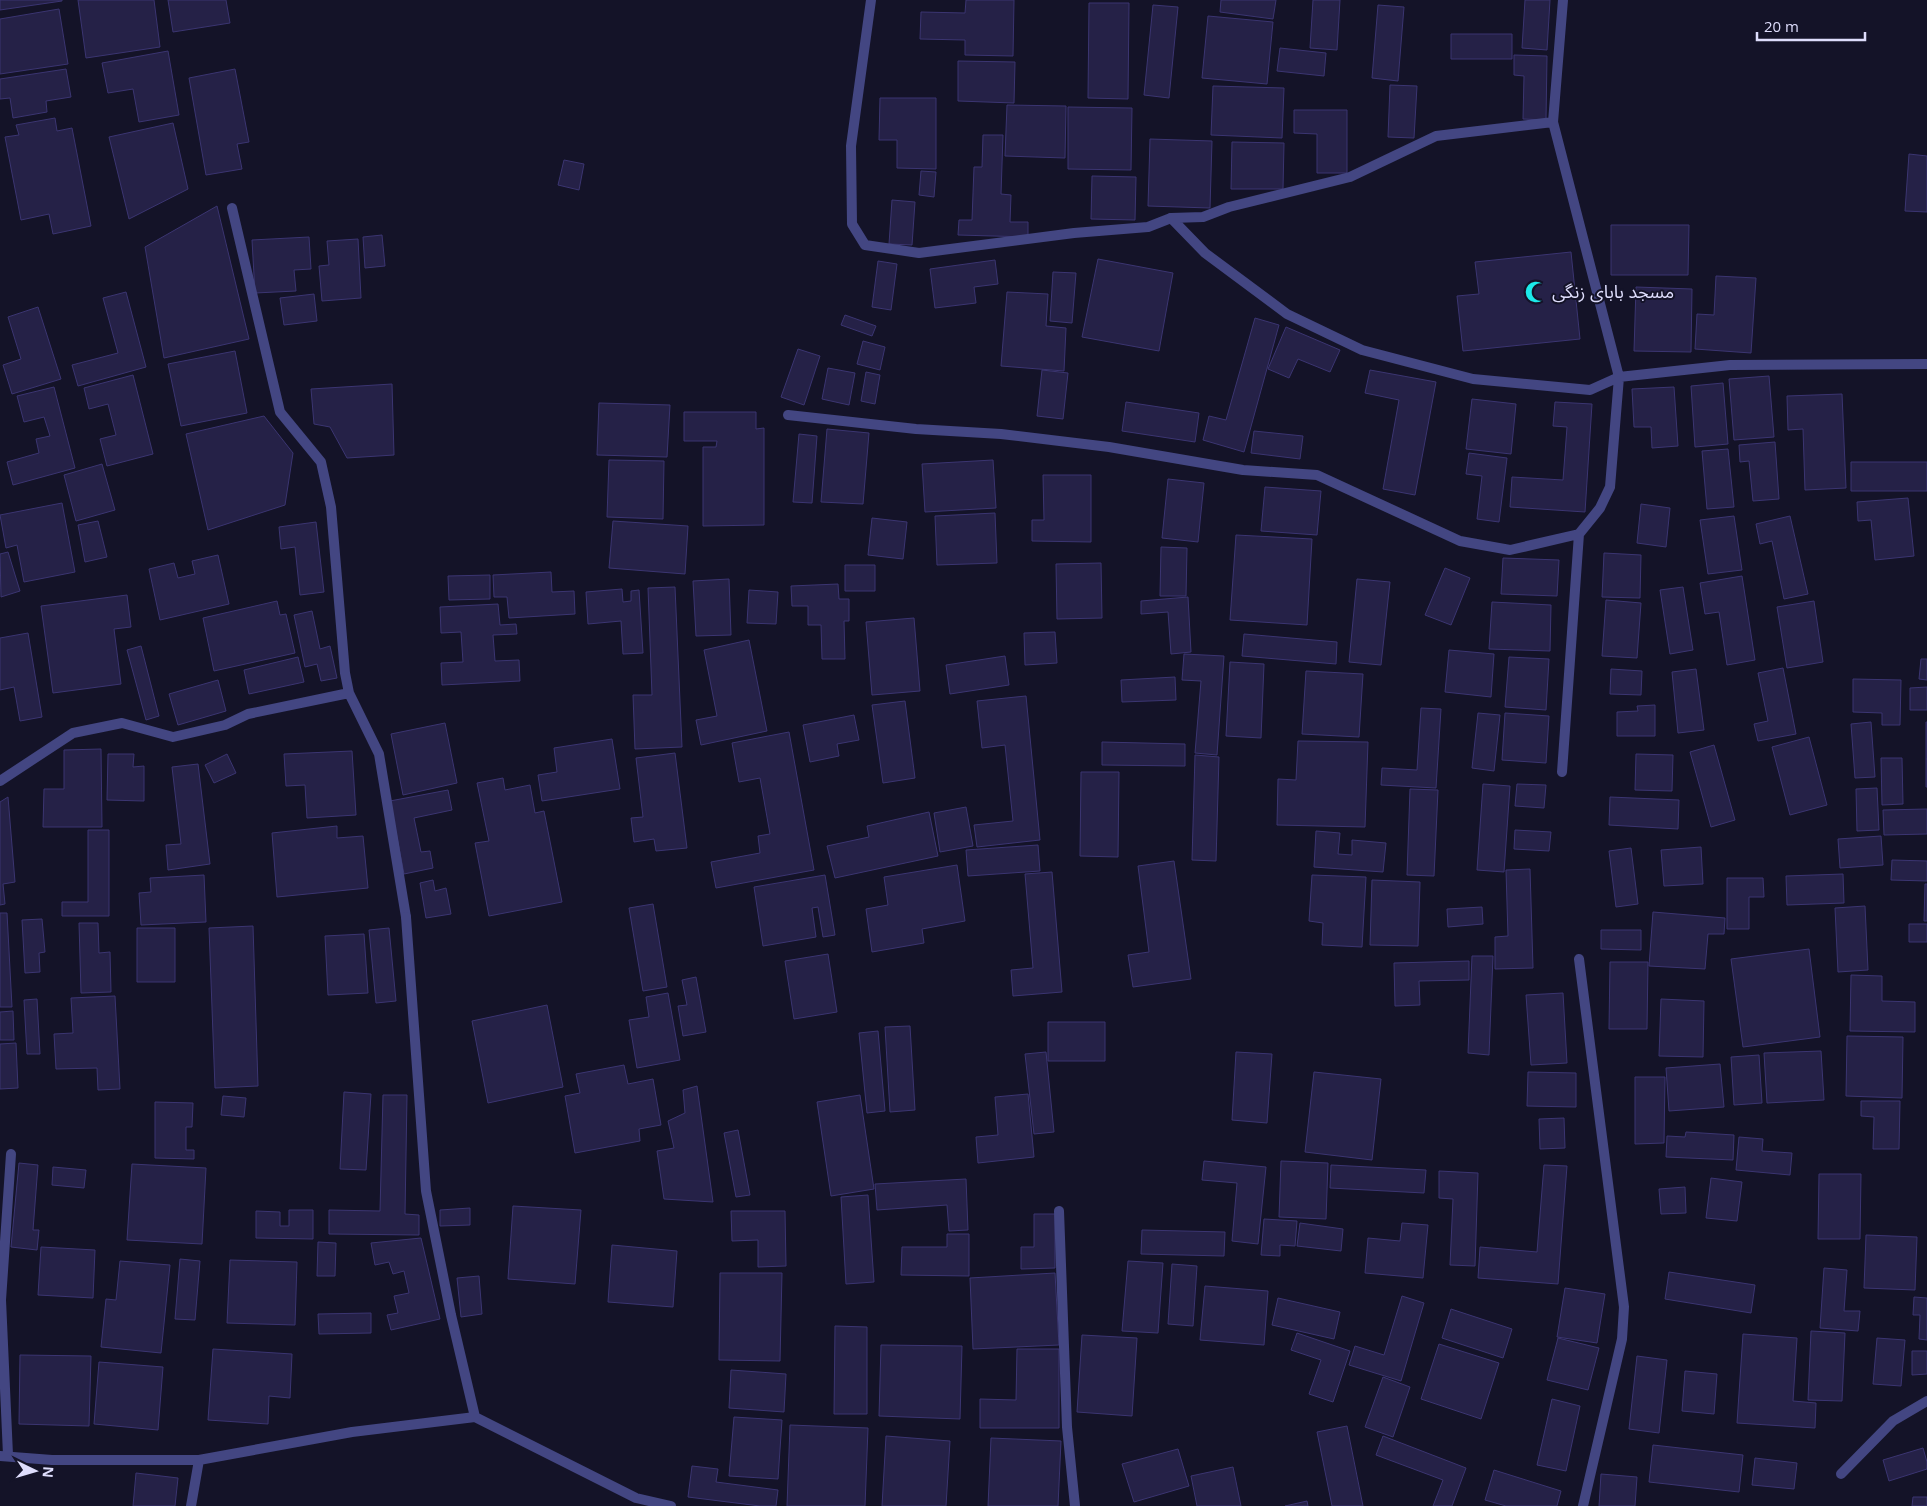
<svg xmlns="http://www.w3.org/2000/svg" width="1927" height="1506" font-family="'Open Sans','Noto Sans Arabic',sans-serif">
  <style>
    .building { fill: #252147; stroke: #3b3571 }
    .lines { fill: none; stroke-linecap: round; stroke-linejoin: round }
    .lane { stroke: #434682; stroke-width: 10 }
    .street { stroke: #434682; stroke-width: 10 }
    .labels { text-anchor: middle; stroke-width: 4; stroke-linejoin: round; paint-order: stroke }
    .poi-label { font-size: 18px; fill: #deddfc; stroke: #141328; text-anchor: start }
  </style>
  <rect width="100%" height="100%" fill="#141328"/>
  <path class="building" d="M0,0H62V1L0,10Z
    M78,0H154L160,47L86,58Z
    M168,0H226L230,23L173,32Z
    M966,0H1014L1013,56L965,55V40L920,39L921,12L965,13Z
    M1221,0H1276L1273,19L1220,12Z
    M1313,0H1340L1337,50L1310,48Z
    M1525,0H1550L1547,50L1522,48Z
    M1089,3H1129L1128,99L1088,98Z
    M1153,5L1178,7L1169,98L1144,95Z
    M1378,5L1404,7L1398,81L1372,78Z
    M59,9L68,64L0,74V19Z
    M1208,16L1273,22L1267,84L1202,78Z
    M1451,34H1512V59H1451Z
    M1280,48L1326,53L1324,76L1277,71Z
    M168,51L179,115L139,122L133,89L108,93L102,63Z
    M1514,55L1547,56L1546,120L1523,119L1524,76L1514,75Z
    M958,61L1015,62L1014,103L958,101Z
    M66,69L71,97L46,101L47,112L13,118L10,98L0,99V79Z
    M235,69L249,142L237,144L242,169L206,175L189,78Z
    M1390,85L1417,86L1414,138L1388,137Z
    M1213,86L1284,88L1282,138L1211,135Z
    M880,98H936V169L897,168V140H879Z
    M1007,105L1066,106L1065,158L1005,156Z
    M1068,107L1132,108L1131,170L1068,169Z
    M1294,110H1347V173H1317V134L1294,133Z
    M55,118L57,131L72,128L91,226L53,234L49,214L21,220L5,137L19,135L16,125Z
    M173,123L188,189L129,219L109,137Z
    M983,135H1003L1001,194L1011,195L1010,222H1028V237L958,235L959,220H972L974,167H982Z
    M1150,139L1212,141L1210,208L1148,206Z
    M1232,142L1284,143L1283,189H1231Z
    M1909,154L1927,156V212L1905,211Z
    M564,160L584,164L579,190L558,185Z
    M921,171L936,172L934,197L919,195Z
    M1092,176L1136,177L1135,220L1091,219Z
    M892,200L915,202L912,245L889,244Z
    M217,206L249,339L164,358L145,247Z
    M1611,225H1689L1688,275H1611Z
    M382,235L385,266L365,268L363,237Z
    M309,237L311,269L294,270L296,291L255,293L252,240Z
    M358,239L361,298L322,301L319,266L329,265L327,241Z
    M1571,252L1580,339L1463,351L1457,296L1479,294L1475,262Z
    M1098,259L1173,273L1159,351L1082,337Z
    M995,260L998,284L974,287L976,303L935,308L930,269Z
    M878,261L897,264L891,310L872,307Z
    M1053,272L1076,273L1072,323L1050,321Z
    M1716,276L1756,278L1751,353L1695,349L1697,314L1714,315Z
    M1636,287L1692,289L1691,352L1634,351Z
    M126,292L146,367L78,386L72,365L118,353L103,298Z
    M1007,292L1048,294L1046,326L1066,328L1064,371L1001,366Z
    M314,294L317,321L284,325L280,298Z
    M38,307L61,379L12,394L3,365L21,359L8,317Z
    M845,315L876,326L872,336L841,325Z
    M1255,318L1279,325L1244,452L1203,440L1209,416L1226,420Z
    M1286,327L1340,350L1330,372L1298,359L1289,378L1268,369Z
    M863,341L885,347L880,370L857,364Z
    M798,349L820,356L804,405L781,397Z
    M235,351L247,413L181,426L168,364Z
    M828,368L855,373L849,405L822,399Z
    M1042,370L1068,373L1063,419L1037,416Z
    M1370,370L1436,382L1415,495L1383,489L1399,400L1365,393Z
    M866,372L880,375L875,404L861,401Z
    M133,375L153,454L107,466L100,439L116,435L108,404L89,409L84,388Z
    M1769,376L1774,437L1734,440L1729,379Z
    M1723,383L1728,444L1695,447L1691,386Z
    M392,384L394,455L347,458L330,427L314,424L311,389Z
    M54,387L75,468L13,485L7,462L39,453L36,439L50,436L44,417L24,422L17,396Z
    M1674,387L1678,446L1652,448L1651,427H1634L1632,389Z
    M1842,394L1846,488L1805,490L1803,429L1788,430L1787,396Z
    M1472,399L1516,404L1511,454L1466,449Z
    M1126,402L1199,413L1195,442L1122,431Z
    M1555,402L1592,404L1585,512L1510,507L1512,477L1563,480L1567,427L1553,426Z
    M599,403L670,405L667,457L597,455Z
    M684,412H756V429L764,428V525L703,526V447H716L717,441H684Z
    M264,416L293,453L285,505L208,530L186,434Z
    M827,429L869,433L863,504L821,502Z
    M1254,431L1303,436L1300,459L1251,453Z
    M799,434L817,436L812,503L793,502Z
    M1775,442L1779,499L1753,501L1749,461L1740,462L1739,445Z
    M1728,449L1734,507L1707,509L1702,451Z
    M1469,453L1507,458L1499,522L1477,519L1482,476L1466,474Z
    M609,460L664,461L663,519L607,517Z
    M993,460L996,508L925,512L922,464Z
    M1851,462H1927V491H1851Z
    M102,464L115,510L76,521L64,475Z
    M1043,475H1091V542L1032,541V520H1044Z
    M1168,479L1204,483L1198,542L1162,538Z
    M1265,487L1321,491L1317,535L1261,531Z
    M1908,498L1914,556L1875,560L1871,520L1858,521L1857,502Z
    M62,503L75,572L24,582L17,545L6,548L0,515Z
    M1641,504L1670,508L1666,547L1637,543Z
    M995,513L997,563L937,565L935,516Z
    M1734,516L1742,570L1708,574L1700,520Z
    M1790,516L1808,594L1784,599L1772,541L1760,544L1756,524Z
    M872,518L907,522L903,559L868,555Z
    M98,521L107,557L85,562L78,525Z
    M613,521L688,526L685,574L609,568Z
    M316,522L324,592L300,595L295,547L281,549L279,527Z
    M1236,535L1312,539L1307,625L1230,620Z
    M1161,547L1187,548L1186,596H1160Z
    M8,552L20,591L1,597L0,554Z
    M1604,553L1641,555L1640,598L1602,597Z
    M218,555L229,604L160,620L149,569L174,563L178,578L195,574L192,561Z
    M1503,558L1559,560L1557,596L1501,594Z
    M1101,563L1102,618L1057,619L1056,564Z
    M845,565H875V591H845Z
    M1445,568L1470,578L1451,625L1425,615Z
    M551,572L552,592L574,591L575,614L509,618L507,597H494L493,575Z
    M490,575V599L449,600L448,576Z
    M1742,576L1755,660L1727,665L1719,612L1705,614L1700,583Z
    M729,579L731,635L696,636L693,581Z
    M1357,579L1390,582L1381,665L1349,662Z
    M838,584L839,599H849V621H844L845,659H822L821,625H808V606H792L791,586Z
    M675,587L682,747L635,749L633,695H652L648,588Z
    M1683,587L1693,650L1670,654L1660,590Z
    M622,589L623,602L631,601V591L639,590L643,653L623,654L621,621L588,624L586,592Z
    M749,590L778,592L776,624L747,623Z
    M127,595L131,627L114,629L121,684L53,693L41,606Z
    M1188,597L1191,652L1171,654L1168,612L1141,614V601Z
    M1606,600L1641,603L1637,658L1602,656Z
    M277,601L280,615L286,614L295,653L214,671L203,618Z
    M1814,601L1823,662L1787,668L1777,607Z
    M1492,602L1551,605L1550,651L1489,649Z
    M498,604L500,625L516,624L517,634L493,635L495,661L519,660L520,681L442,685L441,663L463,662L461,632L441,633L440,607Z
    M312,611L320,649L330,646L337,678L321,681L317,664L305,667L294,615Z
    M914,618L920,691L872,695L866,622Z
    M1055,632L1057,663L1025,665L1024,633Z
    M28,633L42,717L20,721L14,687L0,690V638Z
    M1244,634L1337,642L1336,664L1242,656Z
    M749,640L767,731L701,745L696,720L717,716L704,650Z
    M141,646L159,716L146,720L127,650Z
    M1449,650L1494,654L1491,697L1445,692Z
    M1184,654L1224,656L1217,755L1195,753L1201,681L1182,680Z
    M1005,656L1009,685L950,694L946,665Z
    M298,657L304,682L249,694L244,670Z
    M1509,657L1549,659L1546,710L1505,707Z
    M1921,659H1927V680L1919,679Z
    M1230,662L1264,664L1261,738L1226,736Z
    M1783,668L1796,734L1758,741L1754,724L1768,721L1758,673Z
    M1611,669L1642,671L1641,695L1610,694Z
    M1696,669L1704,730L1678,733L1672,672Z
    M1306,671L1363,674L1359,737L1302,734Z
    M1175,677L1176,700L1122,702L1121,680Z
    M1853,679L1901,680L1900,725H1882V713L1853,712Z
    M218,680L226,711L178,725L169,694Z
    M1927,687V710H1910V688Z
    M1026,696L1040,840L977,847L974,825L1013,821L1005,745L982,748L977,701Z
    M905,701L915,778L883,783L872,705Z
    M1655,705V736H1617V712L1638,711L1637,706Z
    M1421,708L1441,709L1436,788L1381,785L1382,768L1417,770Z
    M1478,713L1500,715L1494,771L1472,768Z
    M1505,713L1549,716L1546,763L1502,760Z
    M854,715L859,740L837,744L839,756L810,762L803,725Z
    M1871,722L1875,777L1855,778L1851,724Z
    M1926,722H1927V759H1926Z
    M445,723L457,783L403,795L391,734Z
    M789,732L814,870L716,888L711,862L760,853L758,836L770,834L760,778L739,782L732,743Z
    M1809,737L1827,805L1790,815L1772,747Z
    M612,739L620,789L542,801L538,775L557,772L554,748Z
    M1298,741L1368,742L1365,827L1277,825L1278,779L1296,780Z
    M1102,742L1185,744V766L1102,765Z
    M1714,745L1735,820L1711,827L1690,752Z
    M101,749L102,827H43L44,789H64V750Z
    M352,751L356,815L307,818L305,785L286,786L284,754Z
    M675,753L687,848L656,851L654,839L634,842L631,818L643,817L636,758Z
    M108,754H134L133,767L144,766V801L107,800Z
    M227,754L236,773L214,783L205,765Z
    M1636,754L1673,755L1672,791L1635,790Z
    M1195,755L1219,757L1216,861L1192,860Z
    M1881,758H1902L1903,804L1882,805Z
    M1926,759H1927V787H1926Z
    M198,764L210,864L168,870L166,845L181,844L172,767Z
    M1081,772H1119L1118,857L1080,856Z
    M503,778L505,790L530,785L535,813L544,811L562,902L489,916L475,843L489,841L477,783Z
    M1483,784L1510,786L1504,872L1477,870Z
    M1517,784L1546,785L1544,808L1515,806Z
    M1877,788L1879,830L1857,831L1856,789Z
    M1410,789L1438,790L1434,876L1407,875Z
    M448,790L452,810L414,818L421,852L430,851L433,868L404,874L390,801Z
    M8,797L15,882L3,884L5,904L0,905V802Z
    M1610,797L1679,800L1678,829L1609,825Z
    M966,807L973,846L940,852L934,813Z
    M1927,809V834L1884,835L1883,810Z
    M929,812L938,856L835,878L827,846L869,837L867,826Z
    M337,826V838L363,836L368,888L277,897L272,833Z
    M88,830H109V916H62V902H88Z
    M1515,830L1551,832L1549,851L1514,849Z
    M1316,831L1340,833L1338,854L1352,855V840L1386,843L1383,872L1314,867Z
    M1881,836L1883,865L1840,868L1838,839Z
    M1038,845L1040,871L968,876L966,850Z
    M1701,847L1703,884L1664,886L1661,850Z
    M1631,848L1638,904L1616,907L1609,851Z
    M1892,860L1927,861V881L1891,880Z
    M1174,861L1191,979L1133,987L1128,955L1149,952L1138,866Z
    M957,865L965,921L922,929L924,943L872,952L866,909L888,905L884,877Z
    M1530,869L1533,968L1495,969V937L1508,936L1506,870Z
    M1052,872L1062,992L1013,996L1011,970L1033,968L1025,874Z
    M1843,874L1844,903L1787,905L1786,876Z
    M204,875L206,922L141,925L139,893L151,892L150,878Z
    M825,875L835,935L823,937L818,907L812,908L816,937L763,946L754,887Z
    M1312,875L1366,877L1362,947L1322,945L1323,923L1309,921Z
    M1727,878H1763L1764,897H1749V929H1727Z
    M433,880L435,891L446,888L451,914L426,918L420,883Z
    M1372,880L1420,882L1418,946L1370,945Z
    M1925,884H1927V921H1924Z
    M653,904L667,987L643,991L629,908Z
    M1865,906L1868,970L1838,972L1835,908Z
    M1482,907L1483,924L1448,927L1447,909Z
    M1653,912L1725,918L1724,934H1708L1705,969L1649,966Z
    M0,913H7L12,1007H0Z
    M42,919L45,952L39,953L40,972L25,973L22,920Z
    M79,923H98L99,953L110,952L111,992L81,993Z
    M1909,924H1927V942H1909Z
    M253,926L258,1086L215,1088L209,928Z
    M137,928H175V982H137Z
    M389,928L396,1001L376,1003L369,930Z
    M1601,930H1641V950L1601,949Z
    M364,934L368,993L328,995L325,936Z
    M1809,949L1820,1037L1743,1047L1731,959Z
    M828,954L837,1012L794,1019L785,961Z
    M1472,956H1493L1489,1055L1468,1053Z
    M1469,961V980L1419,981L1420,1005L1395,1006L1394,963Z
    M1610,962H1648L1647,1029H1609Z
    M1851,975L1882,976V1001L1915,1002V1032L1850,1031Z
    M696,977L706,1032L683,1036L678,1006L687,1005L682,980Z
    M668,993L680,1060L637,1068L629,1020L649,1017L646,997Z
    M1563,993L1567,1063L1531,1065L1526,995Z
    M115,996L120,1089L98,1090L97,1068L56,1069L54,1034L73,1033L71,998Z
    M37,999L40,1054H27L24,1000Z
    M1661,999L1704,1001L1703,1057L1659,1056Z
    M547,1005L563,1087L488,1103L472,1021Z
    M13,1011L14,1040H0V1012Z
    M1048,1022H1105V1061H1048Z
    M910,1026L915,1110L890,1112L885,1027Z
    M878,1031L885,1111L867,1113L859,1033Z
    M1847,1036L1903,1037L1902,1098L1846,1096Z
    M16,1043L18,1088L0,1089V1044Z
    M1821,1051L1824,1100L1767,1103L1764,1053Z
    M1046,1052L1054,1132L1034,1134L1025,1054Z
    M1236,1052L1272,1054L1267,1123L1232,1120Z
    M1759,1055L1762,1103L1734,1105L1731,1057Z
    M1720,1064L1724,1107L1669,1111L1666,1068Z
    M624,1065L628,1084L653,1079L661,1125L639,1129L640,1141L575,1153L565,1096L580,1093L576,1074Z
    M1314,1072L1381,1079L1372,1160L1305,1152Z
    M1528,1072L1576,1073V1107L1527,1106Z
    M1635,1077H1665L1664,1143L1635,1144Z
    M697,1086L713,1202L664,1199L657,1151L674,1148L668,1121L685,1113L683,1090Z
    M344,1092L371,1094L366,1170L340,1169Z
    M1028,1094L1034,1157L978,1163L976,1137L998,1135L995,1097Z
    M383,1095H407L405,1214L419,1215V1235L329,1234V1210L380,1211Z
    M860,1095L874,1189L831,1196L817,1102Z
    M223,1096L246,1098L244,1117L221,1115Z
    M1861,1101H1900L1899,1149H1873L1874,1117L1861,1116Z
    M155,1102L193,1103L192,1127H186V1150H194V1159L155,1158Z
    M1564,1118L1565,1148L1540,1149L1539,1119Z
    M738,1130L750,1195L736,1197L724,1133Z
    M1686,1132L1734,1135L1733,1160L1666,1157L1667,1136L1685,1137Z
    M1739,1137L1763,1139L1762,1151L1792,1153L1790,1175L1736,1170Z
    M1204,1161L1266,1167L1258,1244L1232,1241L1237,1183L1202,1180Z
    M1281,1161L1328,1163L1326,1219L1279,1217Z
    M19,1163L38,1165L33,1230H39L37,1250L11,1247Z
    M132,1164L206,1168L202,1244L127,1240Z
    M1331,1165L1426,1170L1424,1193L1330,1188Z
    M1544,1165L1567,1166L1558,1284L1478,1278L1480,1247L1537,1252Z
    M53,1167L86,1170L84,1188L52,1185Z
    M1439,1171L1478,1173L1475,1266L1450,1265L1453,1199L1439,1198Z
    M1819,1174H1861L1860,1239H1818Z
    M1711,1178L1742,1182L1737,1221L1706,1218Z
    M966,1179L968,1230L949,1231L947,1205L877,1210L875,1184Z
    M1685,1187L1686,1213L1661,1214L1659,1189Z
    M868,1195L874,1282L846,1284L841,1197Z
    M513,1206L581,1210L575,1284L508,1279Z
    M470,1208V1225L440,1226V1210Z
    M289,1210H313V1239L256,1238V1211L280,1212V1226H289Z
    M731,1211H785L786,1266L758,1267V1240L732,1241Z
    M1034,1214H1055V1268L1021,1269V1247H1034Z
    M1264,1219L1297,1221L1295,1246L1280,1245V1256L1261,1255Z
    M1300,1223L1343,1229L1341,1251L1297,1246Z
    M1402,1223L1428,1225L1423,1278L1365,1273L1368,1238L1400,1241Z
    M1142,1230L1225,1232L1224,1256L1141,1254Z
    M947,1234H969V1276L901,1275L902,1247H947Z
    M1866,1235L1917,1237L1915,1290L1864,1288Z
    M421,1238L440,1319L391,1330L387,1315L398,1313L394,1296L409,1293L404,1271L393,1274L389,1262L375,1265L371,1243Z
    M318,1242L336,1243L335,1276H317Z
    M612,1245L677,1251L673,1307L608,1302Z
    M41,1247L95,1250L93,1298L38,1295Z
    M180,1259L200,1261L195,1320L175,1319Z
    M230,1260L297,1262L295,1325L227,1323Z
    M120,1261L170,1265L161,1353L101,1347L106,1299L116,1300Z
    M1128,1261L1163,1263L1158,1333L1122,1331Z
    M1172,1264L1197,1266L1193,1326L1168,1324Z
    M1824,1268L1847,1270L1844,1311H1860L1858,1331L1820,1328Z
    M1669,1272L1755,1285L1751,1313L1665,1299Z
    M720,1273H782L780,1361L719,1360Z
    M1055,1273L1059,1345L973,1349L970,1278Z
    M479,1276L482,1314L461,1317L457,1278Z
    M1205,1286L1268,1291L1264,1345L1200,1340Z
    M1565,1288L1605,1294L1597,1343L1557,1337Z
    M1402,1296L1424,1303L1401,1381L1349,1365L1355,1346L1384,1355Z
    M1914,1297L1927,1298V1340L1919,1339L1920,1315H1913Z
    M1278,1298L1340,1312L1334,1339L1272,1325Z
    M1451,1309L1512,1329L1503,1358L1442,1338Z
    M371,1313V1333L319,1334L318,1314Z
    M835,1326L867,1327V1414H834Z
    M1811,1331L1845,1333L1842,1401L1808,1400Z
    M1297,1333L1350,1351L1333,1402L1309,1394L1321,1360L1291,1350Z
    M1743,1334L1797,1338L1793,1401L1816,1403L1815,1428L1737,1423Z
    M1082,1335L1137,1338L1132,1416L1077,1412Z
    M1558,1338L1599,1348L1588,1390L1547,1380Z
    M1877,1338L1905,1340L1901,1386L1873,1384Z
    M1439,1344L1499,1363L1481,1419L1421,1399Z
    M881,1345L962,1346L960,1419L879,1416Z
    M213,1349L292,1354L290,1398L269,1396L268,1424L208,1420Z
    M1017,1349H1059V1428H980V1399L1016,1400Z
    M1912,1351H1927V1374L1912,1375Z
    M20,1355L91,1356L89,1426L19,1424Z
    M1637,1356L1667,1360L1659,1433L1629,1429Z
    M99,1362L163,1367L158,1430L94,1424Z
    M731,1370L786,1374L784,1412L729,1408Z
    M1685,1371L1717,1374L1714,1414L1682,1411Z
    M1383,1377L1410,1387L1393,1437L1365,1427Z
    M1552,1399L1580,1406L1566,1471L1537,1465Z
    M734,1417L782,1420L778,1479L729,1476Z
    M790,1425L868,1428L865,1506H787Z
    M1347,1426L1363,1506H1332L1317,1432Z
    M886,1436L950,1441L946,1506H882Z
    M1383,1436L1466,1468L1452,1506H1433L1443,1480L1376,1455Z
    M991,1438L1061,1441L1058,1506H988Z
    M1653,1445L1743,1455L1739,1492L1649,1482Z
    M1923,1448L1927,1462V1469L1889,1481L1883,1460Z
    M1178,1449L1189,1486L1134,1502L1122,1464Z
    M1755,1458L1797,1463L1794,1489L1752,1485Z
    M692,1466L718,1469L716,1482L778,1490L776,1506H760L688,1497Z
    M1233,1467L1241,1506H1197L1191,1476Z
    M1494,1470L1561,1491L1557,1506H1506L1485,1500Z
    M136,1473L178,1478L175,1506H133Z
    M1601,1474L1637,1477L1635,1506H1599Z
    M1913,1497H1927V1506H1912Z
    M1307,1501L1308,1506H1285Z"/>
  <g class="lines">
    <path class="lane" d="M871,0L851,146L852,224L865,245L919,253L1074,233L1148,227L1171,218
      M232,208L280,412L321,462L331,507L345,673L349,693L379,754L406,917
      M0,781L73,733L122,723L173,737L225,725L248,714L349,693"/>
    <path class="street" d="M1563,0L1553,122L1619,377L1730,365L1927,364
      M1171,218L1203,217L1229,207L1350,177L1436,136L1553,122
      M788,415L916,429L1001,434L1109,447L1243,470L1317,475L1460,541L1510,550L1579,534L1600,508L1610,487L1619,377L1590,390L1473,379L1362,350L1287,314L1205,253L1171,218
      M1562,772L1579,534
      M406,917L426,1191L451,1315L475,1417
      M1579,959L1624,1307L1622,1339L1583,1506
      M1059,1211L1067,1427L1075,1506
      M8,1455L1,1300L11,1154
      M0,1456L52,1460H199L352,1432L475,1417L636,1498L671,1506
      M1841,1474L1893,1421L1927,1401
      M191,1506L199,1460"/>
  </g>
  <defs>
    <g id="mosque-bare" transform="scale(1.725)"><path d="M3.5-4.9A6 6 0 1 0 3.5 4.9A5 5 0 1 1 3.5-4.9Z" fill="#1ce9e9" stroke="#141328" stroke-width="2.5" paint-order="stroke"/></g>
  </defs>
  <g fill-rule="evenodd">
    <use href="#mosque-bare" x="1536" y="292"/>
  </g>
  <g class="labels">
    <g class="poi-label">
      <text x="1552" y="298">مسجد بابای زنگی</text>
    </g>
  </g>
  <g transform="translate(35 1471) rotate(95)" stroke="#141328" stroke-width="4" paint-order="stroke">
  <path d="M0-4L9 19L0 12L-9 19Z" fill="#deddfc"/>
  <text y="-8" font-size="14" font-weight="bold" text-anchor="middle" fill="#deddfc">N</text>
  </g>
  <path d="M1757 32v8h108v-8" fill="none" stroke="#deddfc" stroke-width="2.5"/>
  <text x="1764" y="32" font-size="15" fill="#deddfc" stroke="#141328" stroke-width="4" paint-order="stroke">20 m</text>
</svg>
